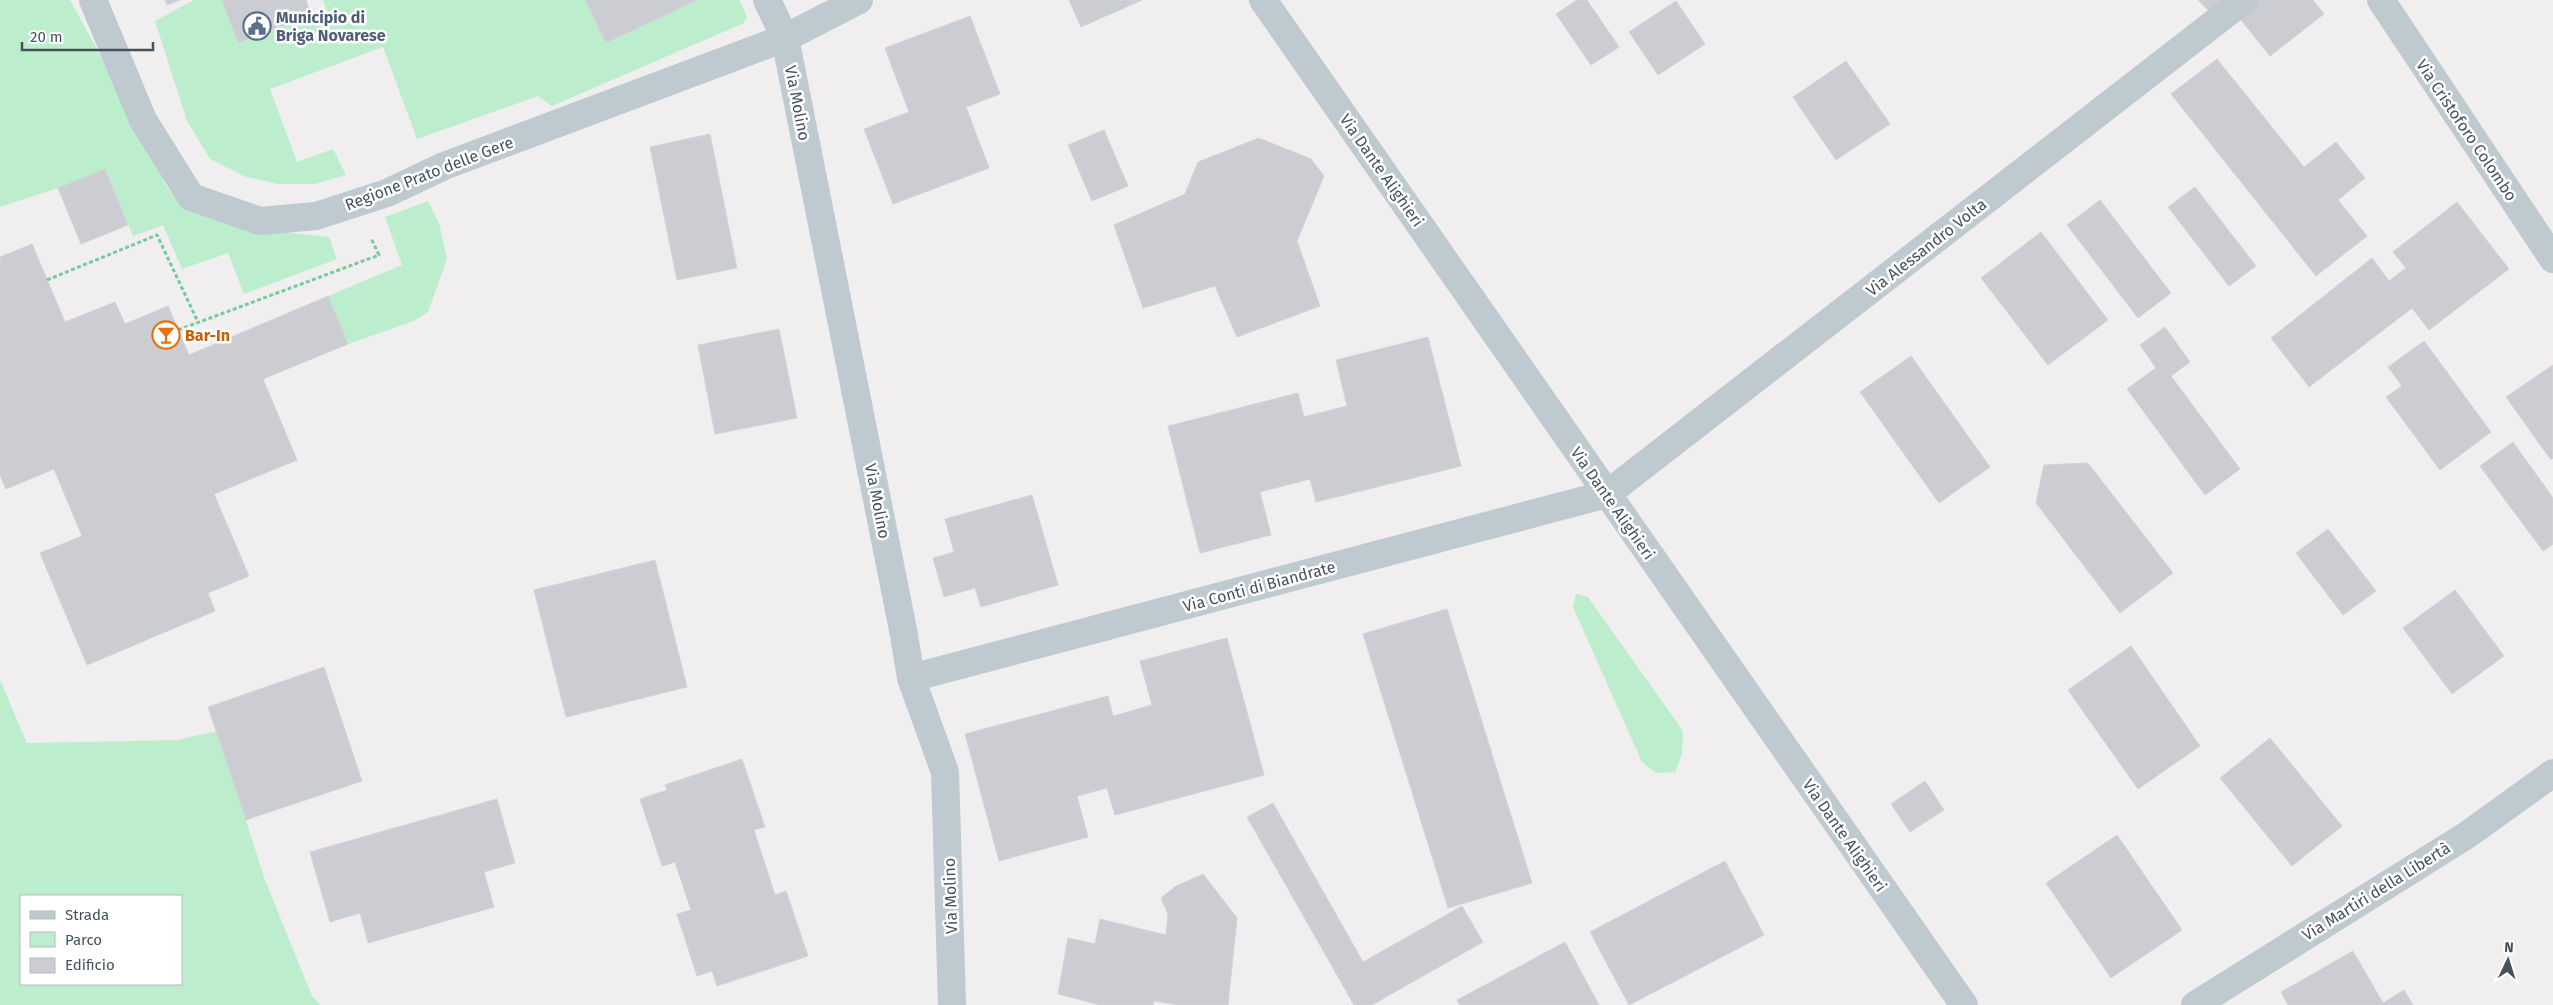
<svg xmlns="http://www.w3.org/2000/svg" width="2553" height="1005" font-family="'Fira Sans',sans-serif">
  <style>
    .green { fill: #bceecd; fill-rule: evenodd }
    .building { fill: #cbcdd3; stroke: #d2d4d9 }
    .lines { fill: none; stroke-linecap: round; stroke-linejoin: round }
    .path { stroke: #75cb9c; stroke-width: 3; stroke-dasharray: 4 2.5; stroke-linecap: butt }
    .minor { stroke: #bec9d0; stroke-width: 28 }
    .labels { text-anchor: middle; stroke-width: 5; stroke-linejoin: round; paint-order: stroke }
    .service-label { font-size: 16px; font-weight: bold; fill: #4e5e75; stroke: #fff; text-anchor: start }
    .street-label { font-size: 16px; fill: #46525b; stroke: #fff }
    .food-label { font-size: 16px; font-weight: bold; fill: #c56008; stroke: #fff; text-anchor: start }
  </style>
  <rect width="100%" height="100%" fill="#f0eeee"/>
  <path class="green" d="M0,0H70L114,80L166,186L181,204L285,232L329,237L337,259L244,294L228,253L182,269L163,225L133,236L105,169L58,188L0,207Z
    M194,0H222L238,42L311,15L327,11L323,0H585L606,43L697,0H739L747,17L744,23L552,106L538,96L417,139L383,47L270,89L297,162L333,149L346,175L315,184H279L246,177L210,159L187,121L155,21Z
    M428,201L439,223L447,259L428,312L414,321L348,344L328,296L402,265L385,217Z
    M1576,594L1588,597L1683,731L1682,754L1675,772L1656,773L1642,762L1573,607Z
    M0,680L27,743L177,740L217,731L265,880L312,996L320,1005H0ZM21,896H181V984H21Z"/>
  <path class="building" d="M165,0H180L167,5Z
    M222,0H306L311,15L238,43Z
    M585,0H697L606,43Z
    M1069,0H1142L1081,27Z
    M1577,0H1587L1619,47L1591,65L1556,14Z
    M2198,0H2225L2212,14Z
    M2257,0H2313L2324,14L2270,56L2237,15Z
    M1676,1L1705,44L1658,75L1629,32Z
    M970,16L1000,94L966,107L989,168L893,204L864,129L909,112L885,48Z
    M2217,59L2304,167L2336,142L2365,178L2338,200L2367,236L2316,276L2171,94Z
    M1846,61L1890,124L1836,160L1793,97Z
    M1104,130L1128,186L1092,201L1068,145Z
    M710,134L737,268L677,280L650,147Z
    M1259,138L1311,159L1324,176L1297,241L1320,306L1237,337L1215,286L1143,308L1114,225L1185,194L1198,162Z
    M105,169L128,225L81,244L58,188Z
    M2195,187L2256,266L2229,286L2168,207Z
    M2100,200L2171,293L2138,318L2067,225Z
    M2457,202L2509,269L2429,330L2412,308L2309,387L2271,338L2372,258L2389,281L2406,268L2393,252Z
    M2041,232L2108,320L2048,365L1981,278Z
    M32,244L65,322L115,302L125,324L168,306L189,355L328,296L348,344L263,379L297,460L214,494L249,576L208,593L215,611L87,665L40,553L82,536L54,469L6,489L0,475V257Z
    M2165,327L2190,362L2171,376L2240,469L2205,495L2127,389L2156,368L2140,345Z
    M779,329L797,418L715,434L698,345Z
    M1428,337L1461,466L1316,502L1310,479L1260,492L1271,535L1200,553L1168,426L1298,393L1304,417L1347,406L1336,360Z
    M2424,341L2491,432L2440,470L2386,397L2402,386L2388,367Z
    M1911,356L1990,467L1939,503L1860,392Z
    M2553,365V458L2551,460L2506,397Z
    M2513,442L2553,498V544L2543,551L2480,466Z
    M2088,463L2173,573L2120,613L2036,503L2044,465Z
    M1032,495L1058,585L981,607L975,588L944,597L933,558L954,552L945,519Z
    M2328,529L2376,591L2343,615L2296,553Z
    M655,560L687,687L566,717L534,590Z
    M2455,590L2504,656L2452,694L2403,628Z
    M1447,609L1532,883L1448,908L1363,634Z
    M1227,638L1264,775L1115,815L1107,788L1077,796L1088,837L999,861L965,734L1108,696L1113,716L1152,705L1140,661Z
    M2131,646L2200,746L2138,789L2068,690Z
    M324,667L362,781L246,820L208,707Z
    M2270,738L2342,826L2292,866L2220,778Z
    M742,759L765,827L754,830L775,895L786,891L808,956L717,986L712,971L697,976L677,914L691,910L675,862L662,866L640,799L667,790L665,785Z
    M1925,781L1944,810L1910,832L1891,804Z
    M497,799L515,863L484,872L494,907L368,943L360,913L330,922L310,852Z
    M1273,803L1363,962L1462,906L1483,942L1372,1005H1354L1247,817Z
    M2117,835L2182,930L2111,978L2046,883Z
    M1725,861L1764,935L1629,1005L1590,932Z
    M1203,874L1237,918L1228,1005H1179L1154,1001L1153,1005H1100L1058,994L1068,938L1095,944L1100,919L1166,935L1168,914L1161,898L1176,886Z
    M1565,942L1599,1005H1460L1457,1000Z
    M2353,951L2383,1003L2404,990L2413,1005H2288L2281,992Z"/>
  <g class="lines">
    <path class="path" d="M47,280L157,235L198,322
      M178,330L379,255L371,238"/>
    <path class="minor" d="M93,0L143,120L191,197L260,221L316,216L387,193L444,166L785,38L859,0
      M767,0L785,38L904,635L911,678L945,772L952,1005
      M1263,0L1964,1005
      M2381,0L2553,259
      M911,678L1607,494L2244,0
      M2195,1005L2467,835L2553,773"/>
  </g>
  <defs>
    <g id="civic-ring" transform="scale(1.4375)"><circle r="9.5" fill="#fff" stroke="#5c6f8a" stroke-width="1.5"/><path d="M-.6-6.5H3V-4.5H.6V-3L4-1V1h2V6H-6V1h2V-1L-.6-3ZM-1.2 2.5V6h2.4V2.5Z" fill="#5c6f8a"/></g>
    <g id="bar-ring" transform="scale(1.4375)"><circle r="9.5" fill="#fff" stroke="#e8710a" stroke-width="1.5"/><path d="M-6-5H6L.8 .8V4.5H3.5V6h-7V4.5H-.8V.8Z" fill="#e8710a"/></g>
  </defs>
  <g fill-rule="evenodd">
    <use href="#civic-ring" x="257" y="26"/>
    <use href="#bar-ring" x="166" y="335"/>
  </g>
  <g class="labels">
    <g class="service-label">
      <text x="276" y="23">Municipio di<tspan x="276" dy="18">Briga Novarese</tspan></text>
    </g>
    <g class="street-label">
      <text transform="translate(798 103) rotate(79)" y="6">Via Molino</text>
      <text transform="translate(2467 130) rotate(56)" y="6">Via Cristoforo Colombo</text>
      <text transform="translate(1382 170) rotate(55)" y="6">Via Dante Alighieri</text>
      <text transform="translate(429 173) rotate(-21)" y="6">Regione Prato delle Gere</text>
      <text transform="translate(1926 247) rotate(-38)" y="6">Via Alessandro Volta</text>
      <text transform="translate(878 501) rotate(79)" y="6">Via Molino</text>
      <text transform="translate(1613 503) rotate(55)" y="6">Via Dante Alighieri</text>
      <text transform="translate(1259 586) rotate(-15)" y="6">Via Conti di Biandrate</text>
      <text transform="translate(1845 835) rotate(55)" y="6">Via Dante Alighieri</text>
      <text transform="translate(2376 891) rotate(-32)" y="6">Via Martiri della Libertà</text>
      <text transform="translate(950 896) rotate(-92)" y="6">Via Molino</text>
    </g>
    <g class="food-label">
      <text x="185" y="341">Bar-In</text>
    </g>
  </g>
  <rect x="20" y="895" width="162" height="90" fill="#ffffff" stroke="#b5babd"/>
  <rect x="30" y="911" width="25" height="8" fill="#bec9d0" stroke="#b5babd"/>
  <text x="65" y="920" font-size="15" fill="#46525b">Strada</text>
  <rect x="30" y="932" width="25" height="15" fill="#bceecd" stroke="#b5babd"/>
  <text x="65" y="945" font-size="15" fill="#46525b">Parco</text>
  <rect x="30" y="958" width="25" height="15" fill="#cbcdd3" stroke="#b5babd"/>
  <text x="65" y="970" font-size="15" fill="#46525b">Edificio</text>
  <g transform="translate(2508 960) rotate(4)" stroke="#ffffff" stroke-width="4" paint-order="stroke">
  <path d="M0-4L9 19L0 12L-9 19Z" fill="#46525b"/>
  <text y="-8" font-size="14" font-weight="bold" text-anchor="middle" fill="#46525b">N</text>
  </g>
  <path d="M22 42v8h131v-8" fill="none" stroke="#46525b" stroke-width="2.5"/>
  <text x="30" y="42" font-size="15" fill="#46525b" stroke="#ffffff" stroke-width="4" paint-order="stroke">20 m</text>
</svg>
